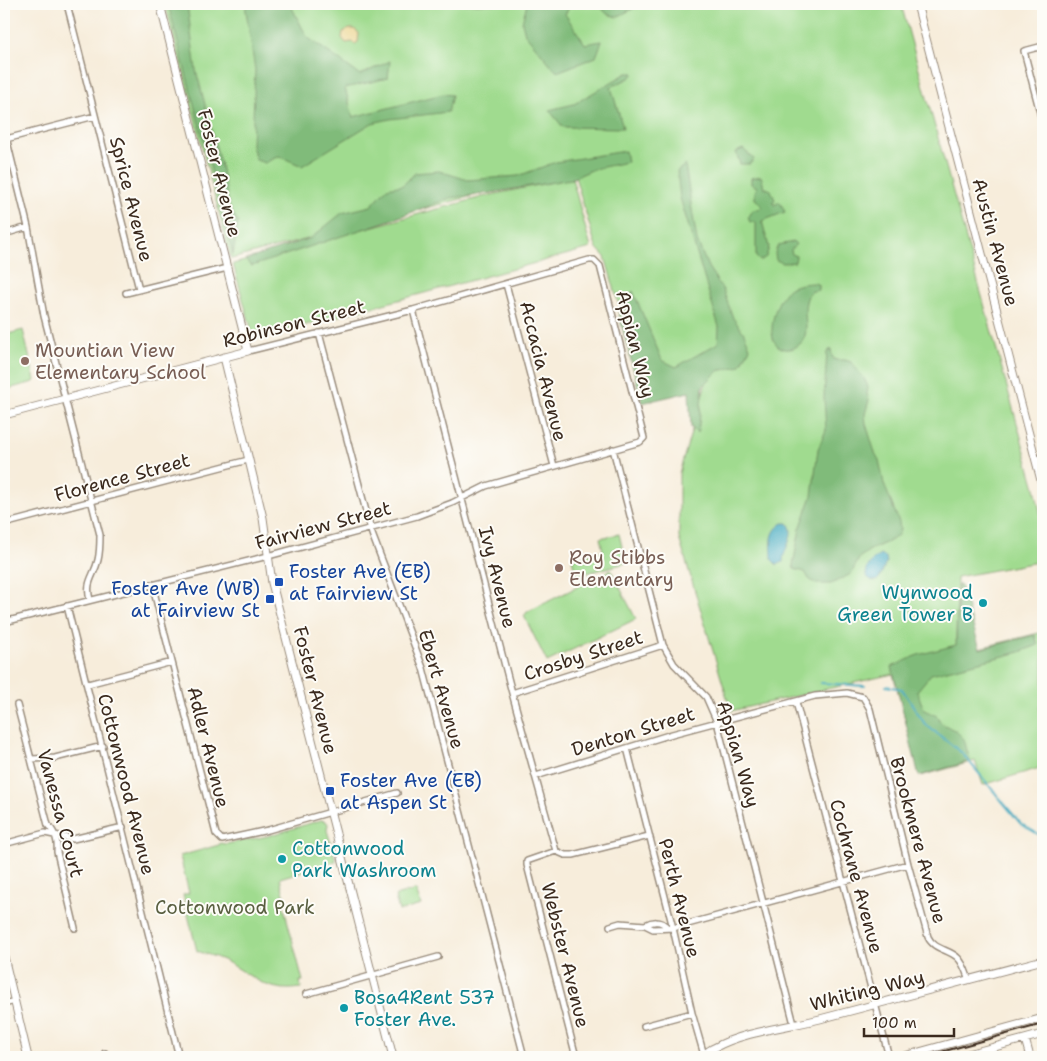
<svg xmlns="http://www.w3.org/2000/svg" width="1047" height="1061" font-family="'Shantell Sans',sans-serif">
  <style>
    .green { fill: #a0db8f; stroke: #6e8256 }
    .forest { fill: #80bb7a; stroke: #5e724c }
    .sand { fill: #eeda9e; stroke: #94825e }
    .water { fill: #40a9c0; stroke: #3e6a6f }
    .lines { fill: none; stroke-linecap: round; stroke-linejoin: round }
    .stream { stroke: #40a9c0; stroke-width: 2 }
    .street-casing { stroke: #998c7c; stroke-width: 8 }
    .secondary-casing { stroke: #998c7c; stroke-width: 9 }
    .street { stroke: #fff; stroke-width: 5 }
    .secondary { stroke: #fff; stroke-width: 7 }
    .rail { stroke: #3b2a1e; stroke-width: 2 }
    .education-dot { fill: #8d6e63; stroke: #fdfcf7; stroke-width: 2 }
    .transit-dot { fill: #1a4fb4; stroke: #fdfcf7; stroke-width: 2 }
    .culture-dot { fill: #0f9aa8; stroke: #fdfcf7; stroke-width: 2 }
    .labels { text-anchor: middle; stroke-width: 4; stroke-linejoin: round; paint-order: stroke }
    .street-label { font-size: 19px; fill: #3b2a1e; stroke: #fdfcf7 }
    .education-label { font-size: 19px; fill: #785e54; stroke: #fdfcf7; text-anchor: start }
    .transit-label { font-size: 19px; fill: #164399; stroke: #fdfcf7; text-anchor: start }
    .culture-label { font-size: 19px; fill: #0d838f; stroke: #fdfcf7; text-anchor: start }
    .park-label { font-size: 19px; fill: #595f40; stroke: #fdfcf7 }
  </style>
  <rect width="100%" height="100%" fill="#fdfcf7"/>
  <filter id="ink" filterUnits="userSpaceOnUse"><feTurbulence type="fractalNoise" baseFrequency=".02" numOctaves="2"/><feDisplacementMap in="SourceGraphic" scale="10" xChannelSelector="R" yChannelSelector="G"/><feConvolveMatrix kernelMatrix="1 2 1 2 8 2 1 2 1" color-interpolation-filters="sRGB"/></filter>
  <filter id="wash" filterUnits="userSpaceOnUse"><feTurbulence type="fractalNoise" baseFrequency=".0096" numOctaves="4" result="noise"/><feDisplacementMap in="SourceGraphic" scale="20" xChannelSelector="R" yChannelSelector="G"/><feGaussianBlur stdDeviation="1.12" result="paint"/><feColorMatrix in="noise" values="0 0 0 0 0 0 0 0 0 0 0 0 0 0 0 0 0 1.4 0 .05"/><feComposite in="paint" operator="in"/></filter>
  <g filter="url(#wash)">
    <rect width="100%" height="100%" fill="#f7eddb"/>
    <path class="green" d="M165,4H901L1035,488L1043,526V561L957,577L956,639L959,653L1043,632V706L1039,707L1043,721V767L983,785L975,761L921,776L893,674L731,711L679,538V473L706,383L642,384L605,257L596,247L573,170L231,259Z
      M572,178L591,248L254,339L233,264L486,196Z
      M23,330L35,380L34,382L4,390V335Z
      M619,534L626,563L576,576L572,559L603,551L600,538Z
      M611,570L636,619L547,662L524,616L527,612Z
      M321,820L326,821L328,824L327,830L336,861L280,878L285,899L282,900L303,981H300L301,988C265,994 252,974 223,960C214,956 205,954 197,951L183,895L189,893L180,856L219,845L220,843L226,844L268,836Z
      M416,890L421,905L399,911L395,896Z"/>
    <path class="forest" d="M168,4H187L196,70L222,170L230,208L238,222L233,255Z
      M245,4H290L307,37L360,75L390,61L388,78L345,88L353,117L443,94L452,95L448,112L390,119L372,123L302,166L279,156L265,163L256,160L252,145L255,70Z
      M527,4H572L565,14L585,44L602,41L596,57L557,72L525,34L522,22Z
      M598,4H640L638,6L617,17L607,14Z
      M627,73H634L631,77L611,87L623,128L563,127L549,110L574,104Z
      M743,149L754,159L750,164H740L736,152Z
      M625,151L627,162L594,169L571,179L491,193L450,198L399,217L252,266L245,260L311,238L342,213L371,206L387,188L403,185L415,173L439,171L468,180L518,176L556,162Z
      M685,165L697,241L708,267L723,290L733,318L744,333L750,348L740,366L718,371L703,386L698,433L691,428L689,392L642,403L618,311L633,291L662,360L676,367L718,343L719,327L680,198L677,171Z
      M761,176L764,187L771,190L775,200L773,202L774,205L780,202L785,212L762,221L769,247L766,257L760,261L756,257V222H750L748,218L753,210L762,208L760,203L755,199V192L757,187L751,184V178Z
      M794,242L796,244L791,250L792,254L796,256L795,262L783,263L776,260L775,253L778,245Z
      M815,283L819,285V290L810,292C799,310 811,327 803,340C795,353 777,352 773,338C769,323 778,294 792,287C799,284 808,283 815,283Z
      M831,349L832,356L835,360H845L851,362L864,378L868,387L867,394L869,400L865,414L866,424L875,453L879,460L884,484L899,522L900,530L898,535L892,540L870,550L860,557L851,574L831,584H816L809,579L805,572L794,569L793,565L800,529L812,496L818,449L826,430L824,397L827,352Z
      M958,585H961L980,649L1035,635L1038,645L1020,652L931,674L917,691L924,710L937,716L941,723L956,731L964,739L970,761L919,776L892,667L918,655L956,645Z"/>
    <path class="sand" d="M350,29H354L359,33L358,42L355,44L352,42L346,43L342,38L343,32Z"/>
    <path class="water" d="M783,523H788C797,535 783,549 783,562L777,565L772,560C772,545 768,532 783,523Z
      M880,555L886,557L887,562C882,569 883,576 876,581L871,580L866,576C866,566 872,560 880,555Z"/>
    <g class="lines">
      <path class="stream" d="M821,683L865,686
        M886,686L902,689L925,724L962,753L1021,824L1043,837"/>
    </g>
  </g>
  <g filter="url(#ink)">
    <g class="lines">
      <g class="street-casing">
        <path id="street" d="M67,4L139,289
          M1043,46L1024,51L1043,124
          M4,129L28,227L44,316L100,535C100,544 100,552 98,560C94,577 85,581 90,600
          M6,139L95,116
          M4,234L28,227
          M506,284L554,466
          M126,293L227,268
          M413,310L512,693L556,851
          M319,333L372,534L423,668L524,1057
          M613,449L663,645L674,664L706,697L717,722L794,1024
          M4,524L248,460
          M152,584L172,662
          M67,606L179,1057
          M4,622L268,556L417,516L452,503L486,486L640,442L644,438L600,266L594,260H589L413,310L248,351
          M88,684L172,662L216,834L222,840L268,830L397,793
          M512,693L663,645
          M796,702L889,1057
          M17,705L48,825C56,834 58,841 57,852L75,928
          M627,748L673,928L692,1013L704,1055
          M31,759L55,758L103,746
          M536,776L672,734L815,696L847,693L863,697L870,709L908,864L928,937C934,950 949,949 958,958C964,964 966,972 969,980
          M4,844L45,833L73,839L123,827
          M645,925C652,921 661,920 667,927
          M610,926L620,923L645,925L653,929L673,928L908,864
          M306,994L438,957
          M4,1004L15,1001
          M644,1026L692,1013
          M105,1053L106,1057
          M576,1057L527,865V861L556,851L565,855H573L649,836"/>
      </g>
      <g class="secondary-casing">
        <path id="secondary" d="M917,4L1043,488
          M224,357L263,518L272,583L393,1057
          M4,415L248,351L160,4
          M4,957L28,1057
          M1025,1039L1030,1057
          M701,1057C705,1054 709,1050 714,1048C742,1032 788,1027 820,1019L1043,960
          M901,1057L1043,1018
          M957,1057L1043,1034"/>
      </g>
      <use href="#street" class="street"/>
      <use href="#secondary" class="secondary"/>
      <path class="rail" d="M923,1057L1043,1024"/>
    </g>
  </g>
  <g class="education-dot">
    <circle cx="25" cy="361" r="5"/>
    <circle cx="559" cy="568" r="5"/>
  </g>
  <g class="transit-dot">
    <rect x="274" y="577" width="10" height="10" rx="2.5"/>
    <rect x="265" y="594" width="10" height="10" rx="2.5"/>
    <rect x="325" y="786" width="10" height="10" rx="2.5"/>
  </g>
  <g class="culture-dot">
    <circle cx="983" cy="603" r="5"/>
    <circle cx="282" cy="859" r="5"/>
    <circle cx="344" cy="1008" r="5"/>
  </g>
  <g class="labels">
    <g class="street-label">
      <text transform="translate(220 173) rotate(76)" y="7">Foster Avenue</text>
      <text transform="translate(132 199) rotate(76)" y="7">Sprice Avenue</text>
      <text transform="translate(996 242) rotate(75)" y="7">Austin Avenue</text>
      <text transform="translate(294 323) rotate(-14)" y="7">Robinson Street</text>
      <text transform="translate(636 344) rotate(76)" y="7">Appian Way</text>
      <text transform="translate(544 371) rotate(76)" y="7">Accacia Avenue</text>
      <text transform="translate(122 477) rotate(-15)" y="7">Florence Street</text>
      <text transform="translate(323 525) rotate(-15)" y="7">Fairview Street</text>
      <text transform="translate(498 577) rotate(76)" y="7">Ivy Avenue</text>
      <text transform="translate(583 655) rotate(-18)" y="7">Crosby Street</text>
      <text transform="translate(442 689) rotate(74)" y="7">Ebert Avenue</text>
      <text transform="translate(316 690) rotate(76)" y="7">Foster Avenue</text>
      <text transform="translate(633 731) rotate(-17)" y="7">Denton Street</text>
      <text transform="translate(209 747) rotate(76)" y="7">Adler Avenue</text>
      <text transform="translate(739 754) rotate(74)" y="7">Appian Way</text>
      <text transform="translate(127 784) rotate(76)" y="7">Cottonwood Avenue</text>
      <text transform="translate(61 813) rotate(75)" y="7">Vanessa Court</text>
      <text transform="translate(919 840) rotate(75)" y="7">Brookmere Avenue</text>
      <text transform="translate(857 876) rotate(75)" y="7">Cochrane Avenue</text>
      <text transform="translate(680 898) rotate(76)" y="7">Perth Avenue</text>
      <text transform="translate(566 955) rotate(76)" y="7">Webster Avenue</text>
      <text transform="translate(867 990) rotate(-14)" y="7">Whiting Way</text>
    </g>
    <g class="education-label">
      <text x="35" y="357">Mountian View<tspan x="35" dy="22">Elementary School</tspan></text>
      <text x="569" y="564">Roy Stibbs<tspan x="569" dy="22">Elementary</tspan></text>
    </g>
    <g class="transit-label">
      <text x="289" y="578">Foster Ave (EB)<tspan x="289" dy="22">at Fairview St</tspan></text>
      <text x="260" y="595" text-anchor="end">Foster Ave (WB)<tspan x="260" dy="22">at Fairview St</tspan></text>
      <text x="340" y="787">Foster Ave (EB)<tspan x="340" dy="22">at Aspen St</tspan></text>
    </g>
    <g class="culture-label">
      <text x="973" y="599" text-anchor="end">Wynwood<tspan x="973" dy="22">Green Tower B</tspan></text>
      <text x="292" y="855">Cottonwood<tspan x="292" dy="22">Park Washroom</tspan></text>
      <text x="354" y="1004">Bosa4Rent 537<tspan x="354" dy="22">Foster Ave.</tspan></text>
    </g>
    <g class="park-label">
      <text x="235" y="914">Cottonwood Park</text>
    </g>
  </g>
  <rect width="1047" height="1061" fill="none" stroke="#fdfcf7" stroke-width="20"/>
  <path d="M864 1028v8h90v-8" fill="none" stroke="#3b2a1e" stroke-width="2.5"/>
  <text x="872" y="1028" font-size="15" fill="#3b2a1e" stroke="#fdfcf7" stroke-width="4" paint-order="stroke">100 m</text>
</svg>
